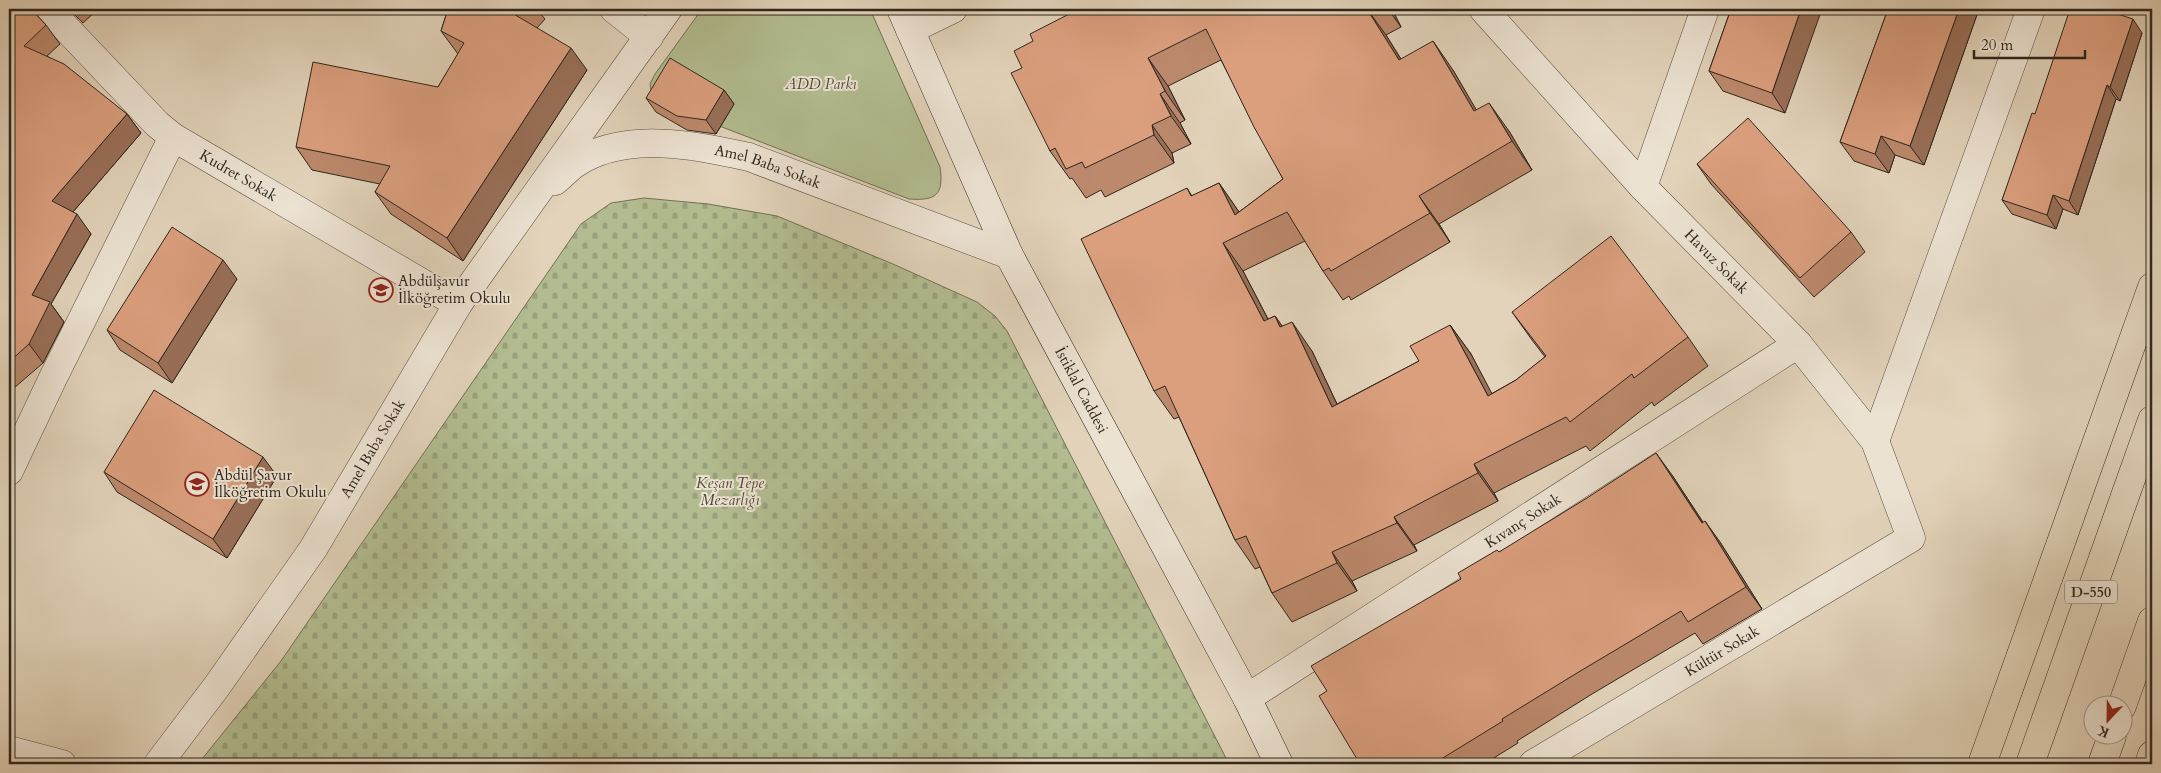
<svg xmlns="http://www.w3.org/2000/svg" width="2161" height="773" font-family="Cardo,serif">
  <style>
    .green { fill: #b2bc90; stroke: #707156 }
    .cemetery { fill: url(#cemetery-stones); stroke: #707156 }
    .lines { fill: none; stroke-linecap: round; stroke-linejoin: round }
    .minor-casing { stroke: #5c5144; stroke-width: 29 }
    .secondary-casing { stroke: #2f261d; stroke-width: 29 }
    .trunk-casing { stroke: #2f261d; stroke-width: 29 }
    .minor { stroke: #ece2d2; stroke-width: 28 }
    .secondary { stroke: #ece2d2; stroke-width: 28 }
    .trunk { stroke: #e2d3ba; stroke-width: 28 }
    .wall { fill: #bc896c; stroke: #2f261d }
    .shaded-wall { fill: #996f58; stroke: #2f261d }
    .building { fill: #db9f7e; stroke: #2f261d }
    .labels { text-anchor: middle; stroke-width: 4; stroke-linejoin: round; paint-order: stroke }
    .shield { fill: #ece2d2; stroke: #685e53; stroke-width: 1 }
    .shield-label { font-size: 14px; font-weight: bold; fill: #2f261d }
    .park-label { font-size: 15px; font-style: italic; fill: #504c3a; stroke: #ece2d2 }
    .street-label { font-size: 15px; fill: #2f261d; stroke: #ece2d2 }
    .poi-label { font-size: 15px; fill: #2f261d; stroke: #ece2d2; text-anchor: start }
  </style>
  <defs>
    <pattern id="cemetery-stones" width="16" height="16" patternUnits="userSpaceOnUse" patternTransform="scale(1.25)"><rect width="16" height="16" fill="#b2bc90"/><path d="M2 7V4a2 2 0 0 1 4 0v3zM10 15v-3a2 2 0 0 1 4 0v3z" fill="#99a17c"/></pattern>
  </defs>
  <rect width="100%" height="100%" fill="#e2d3ba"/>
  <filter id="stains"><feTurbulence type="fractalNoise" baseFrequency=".004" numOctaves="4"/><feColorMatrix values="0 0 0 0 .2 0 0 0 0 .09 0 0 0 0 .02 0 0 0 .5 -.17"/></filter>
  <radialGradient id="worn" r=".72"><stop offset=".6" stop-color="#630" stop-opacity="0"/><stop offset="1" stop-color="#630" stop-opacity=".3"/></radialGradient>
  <path class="green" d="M702,9H870L940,167C944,195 936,201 909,199L670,107L652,95L650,84L655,74Z"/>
  <path class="cemetery" d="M644,198L708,204L777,216L893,264L977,302L995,316L1007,331L1229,764H198L281,661L581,224L611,203Z"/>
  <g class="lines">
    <g class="minor-casing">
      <g id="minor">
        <path id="s1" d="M48,9L157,124L173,137L458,304"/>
        <path d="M614,9L649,37"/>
        <path id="s2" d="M1483,9L1643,187L1798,344L1875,441L1911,538L1533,764"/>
        <path d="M910,30L953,9"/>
        <path id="s3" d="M555,181C561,176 567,170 573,165C623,130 693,145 749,157L1009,255"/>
        <path d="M1643,187L1705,9"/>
        <path d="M1875,441L2031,9"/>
        <path d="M9,471L52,380L173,137"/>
        <path id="s4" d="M1247,698L1798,344"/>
        <path d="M9,750L62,764"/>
        <path id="s5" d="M158,764L217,686L313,549L458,304L668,9"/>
      </g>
    </g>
    <g class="secondary-casing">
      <g id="secondary">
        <path id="s6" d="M901,9L1009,255L1247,698L1279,764"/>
      </g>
    </g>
    <g class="trunk-casing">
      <path id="trunk" d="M2122,706L2152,621
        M1982,764L2152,287
        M2030,764L2152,420
        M2102,764L2112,736
        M2149,764L2152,755"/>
    </g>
    <use href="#minor" class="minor"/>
    <use href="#secondary" class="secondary"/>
    <use href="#trunk" class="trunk"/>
  </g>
  <path class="wall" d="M9,9H33V11L46,25L60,44L47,56L127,114L141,133L73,212L91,234L51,304L64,322L43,363L14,388L9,383Z
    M69,9H98L83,23Z
    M448,9H537L545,19L537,28L587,70L463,261L391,214L375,192L380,184L312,170L296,147L438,87L458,54L441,31Z
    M1079,9H1392L1401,27L1386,35L1401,59L1453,70L1476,110L1509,131L1532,170L1439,224L1450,242L1351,300L1349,296L1343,300L1323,271L1305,241L1243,271L1268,319L1275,316L1282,326L1312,351L1337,404L1419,361L1450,325L1471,354L1491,394L1516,380L1545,357L1532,340L1512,312L1688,337L1708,366L1654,406L1652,402L1590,451L1586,446L1494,493L1498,501L1414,545L1417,551L1352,581L1357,591L1292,622L1272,593L1260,567L1255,569L1235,540L1179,417L1174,419L1154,391L1187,188L1192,196L1219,183L1239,212L1283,179L1221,60L1168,86L1185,120L1180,123L1191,144L1172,153L1174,163L1105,197L1101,190L1086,198L1072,178L1070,179L1050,151L1022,68L1033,41Z
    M1731,9L1785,113L1723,91L1709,71Z
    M1888,9H1979L1924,165L1895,155L1889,173L1854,161L1840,142Z
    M2142,33L2120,101L2116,99L2078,215L2063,209L2056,229L2012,214L2002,200L2035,114Z
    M724,90L734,104L716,134L687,130L656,112L646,98Z
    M1697,164L1851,232L1865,252L1814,297L1711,184Z
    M237,279L172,383L120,350L107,330Z
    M104,472L277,476L227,558L117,492Z
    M1672,475L1703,522L1720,542L1762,609L1703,644L1695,633L1592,694L1517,741L1518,743L1484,764H1360L1461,579L1499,552Z"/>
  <path class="shaded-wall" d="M1367,9L1386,35L1419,89L1399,60Z
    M1388,9H1392L1401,27Z
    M1801,9H1822L1785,113L1772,93Z
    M1959,9H1979L1924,165L1910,146Z
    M2133,19L2142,33L2120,101L2110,87Z
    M1433,41L1453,70L1494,140L1474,111Z
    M571,48L587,70L463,261L447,238Z
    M1148,58L1168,86L1185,120L1165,91Z
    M2107,85L2116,99L2078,215L2069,201Z
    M724,90L734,104L716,134L706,120Z
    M1160,94L1180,123L1191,144L1171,116Z
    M1489,103L1509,131L1532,170L1512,141Z
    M127,114L141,133L66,220L52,201Z
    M1152,125L1172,153L1174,163L1154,135Z
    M1881,136L1895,155L1889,173L1875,154Z
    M1219,183L1239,212L1235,215Z
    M2053,195L2063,209L2056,229L2047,215Z
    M1419,196L1439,224L1450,242L1430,213Z
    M77,214L91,234L51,304L64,322L43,363L29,344L32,295Z
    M1223,243L1243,271L1284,350L1264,321Z
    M223,260L237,279L172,383L158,363Z
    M1275,316L1295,344L1280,327Z
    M1292,322L1312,351L1352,436L1332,407Z
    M1450,325L1471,354L1508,424L1488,396Z
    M1656,453L1672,475L1717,544L1702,523Z
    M263,457L277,476L227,558L213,539Z
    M1474,464L1494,493L1498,501L1478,473Z
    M1394,517L1414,545L1417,551L1397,523Z
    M1705,521L1720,542L1762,609L1746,587Z
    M1332,552L1352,581L1357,591L1337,563Z"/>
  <path class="building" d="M9,9H31L46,25L24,46L64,64L127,114L52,201L77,214L32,295L50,302L29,344L9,362Z
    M448,9H517L512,13L571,48L447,238L375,192L390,166L296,147L313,62L438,87L464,43L441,31Z
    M1079,9H1367L1399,60L1433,41L1474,111L1489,103L1512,141L1419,196L1430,213L1331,271L1329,268L1323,271L1287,212L1223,243L1264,321L1275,316L1280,327L1292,322L1332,407L1419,361L1410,346L1450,325L1488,396L1516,380L1546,356L1512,312L1611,236L1688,337L1634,378L1632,374L1570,422L1566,417L1474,464L1478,473L1394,517L1397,523L1332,552L1337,563L1272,593L1246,536L1235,540L1165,386L1154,391L1081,239L1187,188L1191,196L1219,183L1235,215L1283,179L1254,127L1206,29L1148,58L1165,91L1160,94L1171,116L1152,125L1154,135L1085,168L1082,162L1066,169L1055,148L1050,151L1011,73L1022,68L1014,51L1033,41L1030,34Z
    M1731,9H1801L1772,93L1709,71Z
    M1888,9H1959L1910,146L1881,136L1875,154L1840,142Z
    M2070,9H2102L2133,19L2110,87L2107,85L2069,201L2053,195L2047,215L2002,200L2032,113L2035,114Z
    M670,58L724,90L706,120L677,116L646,98Z
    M1748,118L1851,232L1800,278L1697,164Z
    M172,227L223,260L158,363L107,330Z
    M154,390L263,457L213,539L104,472Z
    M1656,453L1702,523L1705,521L1746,587L1688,622L1681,611L1577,673L1502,719L1503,721L1433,764H1360L1319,696L1327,691L1311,666L1461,579L1458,573L1497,550L1499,552L1587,498Z"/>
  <defs>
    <g id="school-ring" transform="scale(1.25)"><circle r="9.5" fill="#ece2d2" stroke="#8f2418" stroke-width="1.5"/><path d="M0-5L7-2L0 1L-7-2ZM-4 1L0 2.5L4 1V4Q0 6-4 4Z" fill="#8f2418"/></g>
  </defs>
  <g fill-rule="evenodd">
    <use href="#school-ring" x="381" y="290"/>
    <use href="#school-ring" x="197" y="484"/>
  </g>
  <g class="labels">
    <rect class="shield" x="2065" y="580.5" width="52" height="23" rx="4"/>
    <g class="shield-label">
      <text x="2091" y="597">D-550</text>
    </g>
    <g class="park-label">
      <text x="821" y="89">ADD Parkı</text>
      <text x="730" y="488">Keşan Tepe<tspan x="730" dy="17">Mezarlığı</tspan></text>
    </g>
    <g class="street-label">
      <text dy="5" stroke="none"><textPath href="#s3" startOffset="226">Amel Baba Sokak</textPath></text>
      <text dy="5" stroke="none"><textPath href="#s1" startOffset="255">Kudret Sokak</textPath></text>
      <text dy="5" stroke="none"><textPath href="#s2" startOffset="344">Havuz Sokak</textPath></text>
      <text dy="5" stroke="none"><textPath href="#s6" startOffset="422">İstiklal Caddesi</textPath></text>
      <text dy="5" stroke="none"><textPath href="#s5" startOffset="382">Amel Baba Sokak</textPath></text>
      <text dy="5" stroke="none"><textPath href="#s4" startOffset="328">Kıvanç Sokak</textPath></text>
      <text transform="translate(1722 651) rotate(-31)" y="5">Kültür Sokak</text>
    </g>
    <g class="poi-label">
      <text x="398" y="286">Abdülşavur<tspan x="398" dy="17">İlköğretim Okulu</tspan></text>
      <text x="214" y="480">Abdül Şavur<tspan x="214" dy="17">İlköğretim Okulu</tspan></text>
    </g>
  </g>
  <rect width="2161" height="773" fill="none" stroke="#e2d3ba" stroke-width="30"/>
  <rect x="10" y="10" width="2141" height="753" fill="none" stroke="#2f261d" stroke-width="2.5"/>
  <rect x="15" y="15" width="2131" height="743" fill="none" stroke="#2f261d"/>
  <g transform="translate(2108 720) rotate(202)"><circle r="24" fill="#ece2d2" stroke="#a0978a"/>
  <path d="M0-4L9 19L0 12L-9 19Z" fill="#8f2418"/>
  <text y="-8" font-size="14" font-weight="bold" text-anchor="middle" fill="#2f261d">K</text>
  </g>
  <path d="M1974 50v8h111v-8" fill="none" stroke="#2f261d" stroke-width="2.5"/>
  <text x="1981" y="50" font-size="15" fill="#2f261d" stroke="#ece2d2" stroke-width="4" paint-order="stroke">20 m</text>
  <rect width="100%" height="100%" filter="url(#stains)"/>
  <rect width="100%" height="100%" fill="url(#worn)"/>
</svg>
